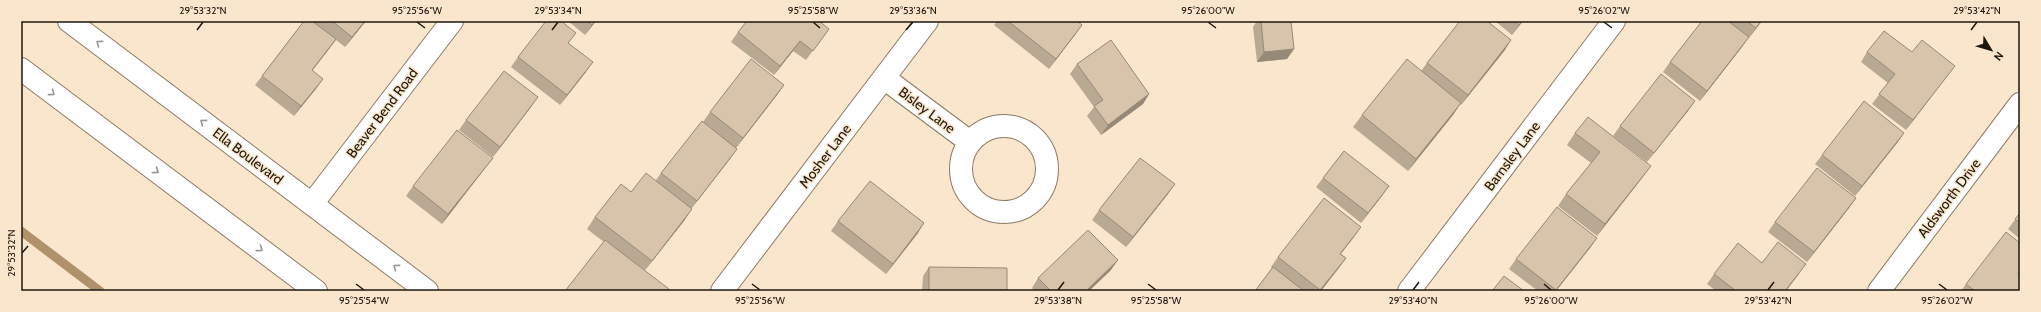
<svg xmlns="http://www.w3.org/2000/svg" width="2041" height="312" font-family="Cabin,sans-serif">
  <style>
    .lines { fill: none; stroke-linecap: round; stroke-linejoin: round }
    .stream { stroke: #af926c; stroke-width: 9 }
    .street-casing { stroke: #8d7b64; stroke-width: 24 }
    .secondary-casing { stroke: #8d7b64; stroke-width: 24 }
    .street { stroke: #fff; stroke-width: 22 }
    .secondary { stroke: #fff; stroke-width: 22 }
    .wall { fill: #b9a993 }
    .shaded-wall { fill: #968978 }
    .building { fill: #d7c4ab; stroke: #968978 }
    .oneway { stroke: #9a9793 }
    .ticks { fill: none; stroke: #1e170e; stroke-width: 1.5 }
    .labels { text-anchor: middle; stroke-width: 3; stroke-linejoin: round; paint-order: stroke }
    .street-label { font-size: 14px; fill: #1e170e; stroke: #fae6cd }
    .neatline { fill: none; stroke: #1e170e; stroke-width: 1.5 }
    .ticks-label { font-size: 10px; text-anchor: middle; fill: #1e170e }
  </style>
  <rect width="100%" height="100%" fill="#fae6cd"/>
  <g class="lines">
    <path class="stream" d="M21,231L100,291"/>
    <g class="street-casing">
      <path id="street" d="M884,78L970,142
        M961 169a43 43 0 1 1 86 0a43 43 0 1 1-86 0Z
        M312,204L452,21
        M722,291L927,21
        M1409,291L1614,21
        M1879,291L2020,104"/>
    </g>
    <g class="secondary-casing">
      <path id="secondary" d="M69,21L427,291
        M21,69L316,291"/>
    </g>
    <use href="#street" class="street"/>
    <use href="#secondary" class="secondary"/>
  </g>
  <path class="wall" d="M304,21H366L345,47L336,40L312,71L323,79L294,116L255,85L262,76Z
    M568,21H596L585,35Z
    M828,21H833L831,23Z
    M997,21H1077L1082,25L1049,69L994,25Z
    M1257,21H1291L1294,49L1287,59L1257,62L1253,27Z
    M1495,21H1523L1512,35Z
    M1702,21H1762L1749,38V37L1742,47L1700,101L1663,72L1670,62Z
    M829,29L806,60L793,51L774,75L731,42L738,32Z
    M568,43L586,72L560,105L511,67L518,57Z
    M1505,50L1461,105L1460,104L1453,115L1408,171L1353,127L1362,115L1421,71L1427,63Z
    M1867,52H1912L1948,75L1906,130L1872,104L1888,83L1861,62Z
    M1077,64L1149,94L1143,104L1101,135L1087,116L1094,107L1070,74Z
    M784,85L777,95L736,148L730,159L692,208L684,221L645,270L604,242L587,229L595,217L631,192L656,180L661,173L703,122L710,112Z
    M531,107L493,157L459,130L466,120Z
    M1688,111L1647,162L1613,136L1620,126Z
    M1575,133L1650,166L1642,178L1597,236L1558,206L1566,194L1591,163L1567,145Z
    M1904,133L1897,143L1855,196L1815,164L1822,155Z
    M493,158L486,167L442,224L406,196L413,186Z
    M1323,178L1389,186L1361,223L1316,187Z
    M1168,194L1126,247L1092,220L1099,210Z
    M1856,198L1849,208L1807,262L1768,232L1775,222Z
    M2020,213V239L2008,229Z
    M838,221L918,233L886,274L831,231Z
    M1354,237L1341,254L1346,258L1321,291H1255L1272,268L1271,267L1278,257Z
    M1597,238L1590,248L1556,291H1538L1509,269L1516,259Z
    M2020,243V271L2018,273L2020,291H1961L1966,284Z
    M1762,263L1799,274L1786,291H1716L1707,284L1714,274Z
    M929,267L1007,291H922L923,276Z
    M1111,270L1089,291H1034L1032,288L1038,278Z"/>
  <path class="shaded-wall" d="M365,21H366L345,47L352,37Z
    M595,21H596L585,35L592,25Z
    M1522,21H1523L1512,35Z
    M1761,21H1762L1749,38L1756,28Z
    M1082,25L1075,35L1049,69L1056,59Z
    M1749,37L1742,47L1700,101L1707,91Z
    M336,39L329,49L305,80L312,70Z
    M1511,40L1505,50L1461,105L1468,95Z
    M800,41L793,51L774,75L780,66Z
    M1294,49L1287,59L1257,62L1264,52Z
    M593,62L586,72L560,105L567,95Z
    M1955,66L1948,75L1906,130L1913,120Z
    M323,79L316,89L294,116L301,106Z
    M784,85L777,95L736,148L743,138Z
    M1149,94L1143,104L1101,135L1108,125Z
    M538,97L531,107L493,157L500,147Z
    M1695,101L1688,111L1647,162L1654,153Z
    M1461,103L1453,115L1408,171L1416,159Z
    M1904,133L1897,143L1855,196L1862,186Z
    M737,149L730,159L690,210L697,201Z
    M493,158L486,167L442,224L448,214Z
    M1651,166L1642,178L1597,236L1605,224Z
    M1175,184L1168,194L1126,247L1133,237Z
    M1389,186L1382,196L1361,223L1368,213Z
    M1856,198L1849,208L1807,262L1814,252Z
    M692,209L684,221L643,273L652,261Z
    M924,223L918,233L886,274L893,264Z
    M1361,227L1354,237L1333,263Z
    M1597,238L1590,248L1556,291H1555Z
    M1346,258L1339,268L1321,291H1320Z
    M1118,260L1111,270L1089,291H1086Z
    M1806,264L1786,291H1785Z"/>
  <path class="building" d="M304,21H312L336,39L312,70L323,79L301,106L262,76Z
    M332,21H365L352,37Z
    M546,21H561L576,33L568,43L593,62L567,95L518,57Z
    M587,21H595L592,25Z
    M747,21H819L829,29L813,51L800,41L780,66L738,32Z
    M1008,21H1077L1082,25L1056,59Z
    M1261,21H1291L1294,49L1264,52Z
    M1460,21H1487L1511,40L1468,95L1427,63Z
    M1514,21H1522L1519,25Z
    M1702,21H1728L1749,37L1707,91L1670,62Z
    M1747,21H1761L1756,28Z
    M1884,31L1912,52L1922,40L1955,66L1913,120L1879,94L1895,74L1867,52Z
    M1111,40L1149,94L1108,125L1094,106L1103,100L1077,64Z
    M751,59L784,85L743,138L710,112Z
    M1407,59L1461,103L1416,159L1362,115Z
    M504,71L538,97L500,147L466,120Z
    M1661,74L1695,101L1654,153L1620,126Z
    M1864,101L1904,133L1862,186L1822,155Z
    M1588,117L1651,166L1605,224L1566,194L1600,152L1575,133Z
    M702,121L737,149L697,201L661,173Z
    M457,130L493,158L448,214L413,186Z
    M1344,151L1389,186L1368,213L1323,178Z
    M1140,158L1175,184L1133,237L1099,210Z
    M1817,168L1856,198L1814,252L1775,222Z
    M646,173L692,209L652,261L595,217L621,184L631,192Z
    M870,181L924,223L893,264L838,221Z
    M1324,198L1361,227L1340,254L1346,258L1320,290L1278,257Z
    M1557,207L1597,238L1556,290L1516,259Z
    M2020,213V223L2015,219Z
    M1088,230L1118,260L1086,291H1051L1038,278Z
    M2006,232L2020,243V270L2018,273L2020,274V291H1975L1966,284Z
    M605,240L669,289L668,291H565Z
    M1778,242L1806,264L1785,291H1736L1714,274L1738,243L1762,263Z
    M929,267L1007,268V291H929Z
    M1273,267L1304,291H1255Z
    M1504,276L1524,291H1492Z"/>
  <defs><path id="oneway-chevron" d="M-2-3.5L2.5 0L-2 3.5" fill="none" stroke-width="1.6" stroke-linecap="round" stroke-linejoin="round"/></defs>
  <g class="oneway">
    <use href="#oneway-chevron" transform="translate(99 43) rotate(-143)"/>
    <use href="#oneway-chevron" transform="translate(52 93) rotate(37)"/>
    <use href="#oneway-chevron" transform="translate(203 122) rotate(-143)"/>
    <use href="#oneway-chevron" transform="translate(156 171) rotate(37)"/>
    <use href="#oneway-chevron" transform="translate(260 249) rotate(37)"/>
    <use href="#oneway-chevron" transform="translate(396 267) rotate(-143)"/>
  </g>
  <path class="ticks" d="M417,22L425,28M813,22L820,28M1208,22L1216,28M1604,22L1612,28M197,30L203,22M552,30L558,22M906,30L913,22M1971,30L1977,22M22,253L28,246M356,284L364,290M752,284L760,290M1148,284L1156,290M1544,284L1551,290M1939,284L1947,290M1058,290L1064,282M1413,290L1419,282M1768,290L1774,282"/>
  <g class="labels">
    <g class="street-label">
      <text transform="translate(927 110) rotate(37)" y="5">Bisley Lane</text>
      <text transform="translate(382 113) rotate(-53)" y="5">Beaver Bend Road</text>
      <text transform="translate(248 156) rotate(37)" y="5">Ella Boulevard</text>
      <text transform="translate(825 156) rotate(-53)" y="5">Mosher Lane</text>
      <text transform="translate(1512 156) rotate(-53)" y="5">Barnsley Lane</text>
      <text transform="translate(1949 198) rotate(-53)" y="5">Aldsworth Drive</text>
    </g>
  </g>
  <rect width="2041" height="312" fill="none" stroke="#fae6cd" stroke-width="44"/>
  <g transform="translate(1991 50) rotate(128)" stroke="#fae6cd" stroke-width="3" paint-order="stroke">
  <path d="M0-3L7 15L0 10L-7 15Z" fill="#1e170e"/>
  <text y="-6" font-size="11" font-weight="bold" text-anchor="middle" fill="#1e170e">N</text>
  </g>
  <rect x="22" y="22" width="1997" height="268" class="neatline"/>
  <g class="ticks-label">
    <text x="203" y="14">29°53'32"N</text>
    <text x="417" y="14">95°25'56"W</text>
    <text x="558" y="14">29°53'34"N</text>
    <text x="813" y="14">95°25'58"W</text>
    <text x="913" y="14">29°53'36"N</text>
    <text x="1208" y="14">95°26'00"W</text>
    <text x="1604" y="14">95°26'02"W</text>
    <text x="1977" y="14">29°53'42"N</text>
    <text transform="translate(11 253) rotate(-90)" y="4">29°53'32"N</text>
    <text x="364" y="304">95°25'54"W</text>
    <text x="760" y="304">95°25'56"W</text>
    <text x="1058" y="304">29°53'38"N</text>
    <text x="1156" y="304">95°25'58"W</text>
    <text x="1413" y="304">29°53'40"N</text>
    <text x="1551" y="304">95°26'00"W</text>
    <text x="1768" y="304">29°53'42"N</text>
    <text x="1947" y="304">95°26'02"W</text>
  </g>
</svg>
